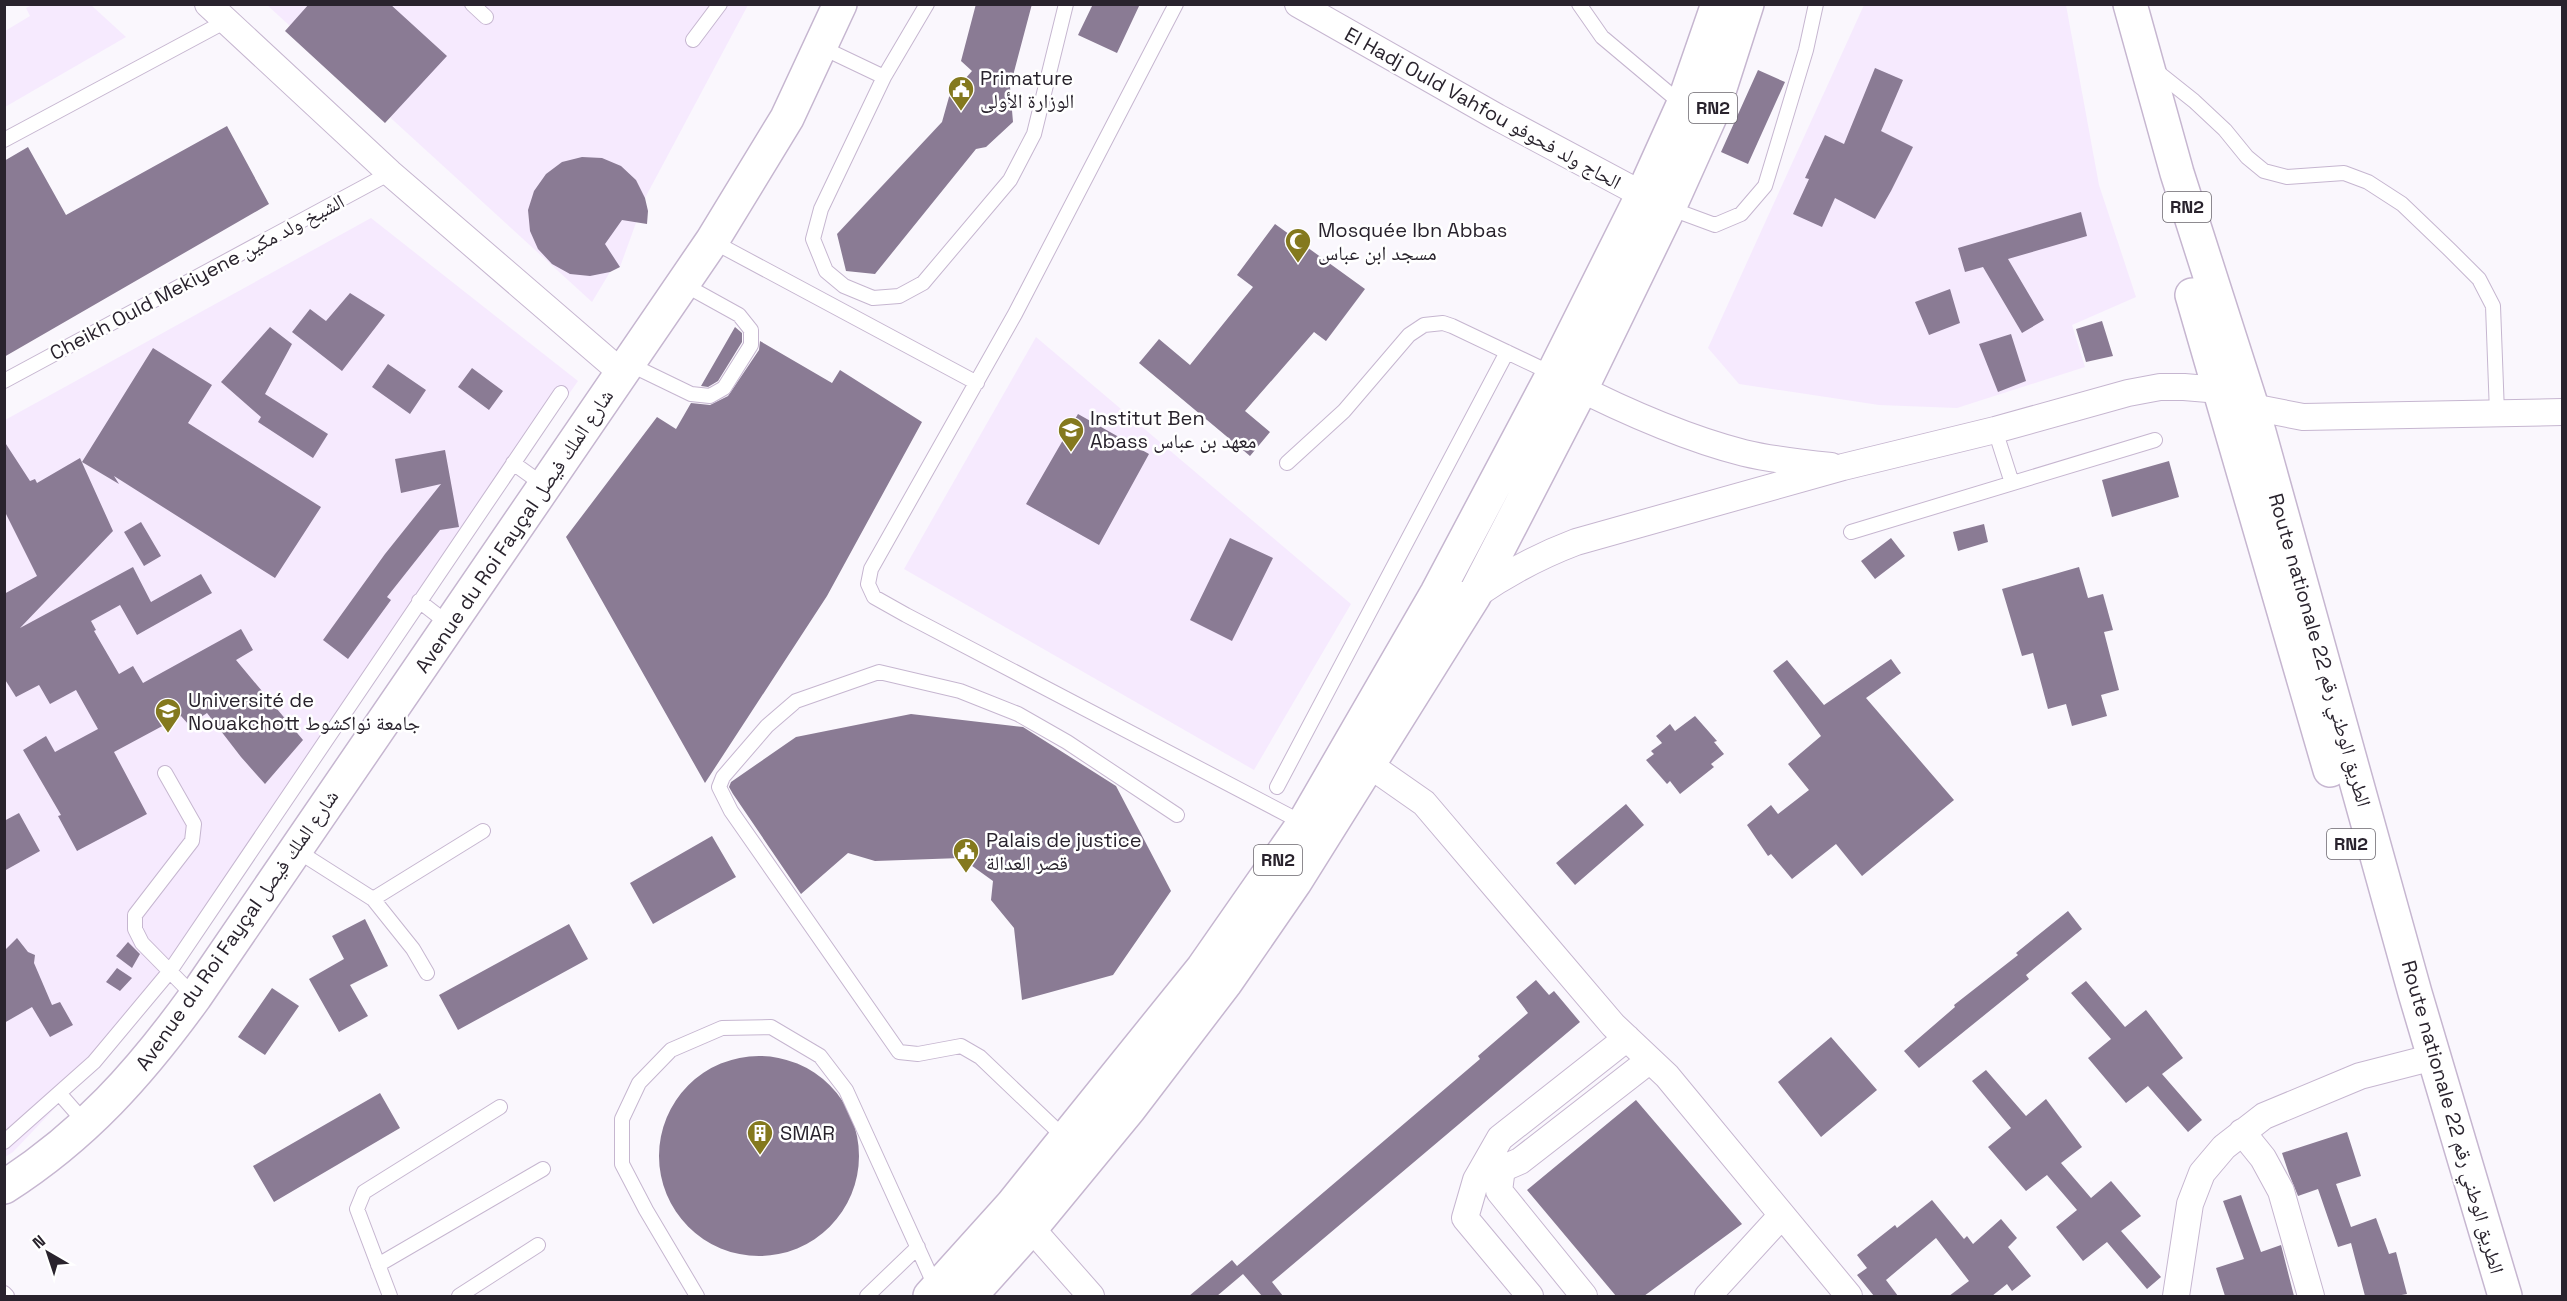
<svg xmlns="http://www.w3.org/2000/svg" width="2567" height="1301" font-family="'Space Grotesk','Noto Naskh Arabic',sans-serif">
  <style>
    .built { fill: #f6eafe }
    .building { fill: #8a7b94 }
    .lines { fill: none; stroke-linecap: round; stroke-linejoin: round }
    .service-casing { stroke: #c6b6d0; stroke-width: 16 }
    .minor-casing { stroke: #c6b6d0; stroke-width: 28 }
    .tertiary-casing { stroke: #c6b6d0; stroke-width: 36 }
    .trunk-casing { stroke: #c6b6d0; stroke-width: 36 }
    .service { stroke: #fff; stroke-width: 14 }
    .minor { stroke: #fff; stroke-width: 26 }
    .tertiary { stroke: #fff; stroke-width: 33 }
    .trunk { stroke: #fff; stroke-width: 33 }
    .labels { text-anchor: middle; stroke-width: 5; stroke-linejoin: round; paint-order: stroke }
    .shield { fill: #fff; stroke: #69656c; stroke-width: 1.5 }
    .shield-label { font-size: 18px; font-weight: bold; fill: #29232d }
    .poi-label { font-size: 20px; fill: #29232d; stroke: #fff; text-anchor: start }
    .street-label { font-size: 20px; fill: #29232d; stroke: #fff }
  </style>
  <rect width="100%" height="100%" fill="#faf7fd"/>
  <path class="built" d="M32,5H91L126,37L5,107V31L30,16L26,8Z
    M267,5H748L645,198L620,267L610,272L592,302Z
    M1864,5H2066L2099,185L2136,297L2072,325L2085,367L1957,408L1879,405L1739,384L1708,348Z
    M371,218L578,381L111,1049L13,1152L5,1157V420Z
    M1036,337L1351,604L1254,770L904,569Z"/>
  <path class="building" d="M309,4H390L447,56L385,123L285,31Z
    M976,4H1032L1010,87L1013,122L986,147L976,149L875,274L846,271L837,234L942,122L949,97L972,71L961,61Z
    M1093,4H1140L1117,53L1078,35Z
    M1875,68L1903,80L1881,131L1913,147L1891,191L1875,219L1835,198L1822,227L1793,214L1809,179L1805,178L1825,135L1844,144Z
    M1758,70L1785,82L1748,164L1721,152Z
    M227,126L269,204L4,357V161L28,147L66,215Z
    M582,157L602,158L621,166L636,180L645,198L648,211L647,224L622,220L605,244L620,267L610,272L590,276L570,274L552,264L538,249L530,231L528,210L534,191L546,174L562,162Z
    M2081,212L2087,236L2008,259L2044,320L2022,333L1983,267L1965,272L1958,248Z
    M1275,224L1365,289L1326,341L1314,332L1245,411L1270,432L1250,456L1139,363L1159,339L1190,365L1253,287L1237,275Z
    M1950,289L1960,323L1929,335L1915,302Z
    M350,293L385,315L342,371L292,332L310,309L326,321Z
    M2102,321L2113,356L2086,362L2076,329Z
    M270,327L292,344L265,394L328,434L313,458L258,422L261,417L221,382Z
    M735,327L742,333V342L718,381L708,387L701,386Z
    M2011,334L2026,381L1998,392L1979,344Z
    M760,341L832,383L840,370L922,422L827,596L705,783L566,537L657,417L676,429L691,403L710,405L728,396L759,350Z
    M153,348L212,385L188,423L321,507L275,578L114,476L119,484L82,462Z
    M388,364L426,390L410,414L372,387Z
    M472,368L503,391L489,410L458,387Z
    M1078,414L1149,454L1099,545L1026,504Z
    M4,441L30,481L35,479L37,483L80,458L113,531L20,628L133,567L151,602L201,574L212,593L137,635L120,605L91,621L96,630L94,631L119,674L133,666L143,683L241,629L253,650L236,660L303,740L265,784L241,757L207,713L189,725L181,716L114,752L147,814L77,851L58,816L61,815L23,750L46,736L55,752L98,729L76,690L50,704L39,685L16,697L4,678V594L37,576L4,510Z
    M445,450L459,527L440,530L387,597L391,600L348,659L323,640L385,554L441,484L401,493L395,459Z
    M2169,461L2179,497L2112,517L2102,480Z
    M141,522L161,556L144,566L124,532Z
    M1984,524L1988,542L1958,551L1953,532Z
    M1230,538L1273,558L1232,641L1190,620Z
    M1891,538L1905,556L1875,579L1861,561Z
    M2079,567L2088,598L2103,594L2113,630L2104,632L2119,690L2101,695L2107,716L2072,726L2066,704L2048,709L2033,653L2022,656L2002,589Z
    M1891,659L1901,673L1866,698L1954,800L1862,876L1836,844L1792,879L1771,854L1768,856L1747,825L1771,805L1778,814L1809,790L1788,764L1821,736L1773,671L1787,660L1824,705Z
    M911,714L1023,727L1116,786L1171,891L1113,975L1022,1000L1014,928L991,900L993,881L961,858L875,861L848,853L801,894L733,794L729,787L731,782L796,737Z
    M1695,716L1717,741L1714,742L1724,754L1711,764L1714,767L1680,794L1670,781L1667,784L1646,760L1654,754L1651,751L1662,743L1656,736L1670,724L1675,731Z
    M1626,804L1644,825L1575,885L1556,863Z
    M19,813L40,851L4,871V821Z
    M712,836L736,877L653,924L630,883Z
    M2068,911L2082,929L2026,975L2029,979L1919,1068L1904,1051L1955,1007L1954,1005L2018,955L2016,953Z
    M365,919L388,966L350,985L368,1016L339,1032L309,979L344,959L332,936Z
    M569,924L588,959L458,1030L439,995Z
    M17,938L28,952L35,955L34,963L52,1005L60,1002L73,1025L50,1037L32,1007L4,1023V951Z
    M128,942L140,954L132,968L116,956Z
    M117,968L132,978L120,991L106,982Z
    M1536,980L1549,995L1554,991L1580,1022L1272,1282L1283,1296H1262L1243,1274L1217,1296H1189L1232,1260L1237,1266L1480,1059L1478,1056L1528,1013L1516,997Z
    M2086,981L2125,1027L2146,1010L2183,1058L2162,1074L2202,1120L2188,1132L2148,1086L2126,1103L2088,1058L2111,1039L2071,993Z
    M272,988L299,1006L265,1055L238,1037Z
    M1831,1037L1877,1090L1821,1137L1778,1082Z
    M659 1156a100 100 0 1 1 200 0a100 100 0 1 1-200 0Z
    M1986,1070L2026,1116L2046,1099L2082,1147L2061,1163L2091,1198L2111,1181L2141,1216L2121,1231L2161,1277L2147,1289L2107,1242L2083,1261L2056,1227L2077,1210L2047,1175L2026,1191L1988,1147L2011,1128L1972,1081Z
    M380,1093L400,1128L274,1202L253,1166Z
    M1636,1100L1742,1224L1644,1296H1616L1527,1190Z
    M2347,1132L2361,1176L2336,1184L2351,1227L2376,1218L2389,1254L2396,1252L2407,1294L2396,1296H2365L2351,1243L2338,1247L2318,1189L2298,1196L2289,1174L2282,1153Z
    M2241,1195L2261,1252L2281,1245L2294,1296H2225L2216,1268L2244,1259L2223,1201Z
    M1932,1200L1964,1239L1967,1236L1973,1244L2001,1219L2017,1238L2008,1247L2031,1276L2012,1291L2007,1284L1992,1296H1949L1969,1281L1936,1238L1886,1280L1898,1296H1874L1857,1275L1867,1268L1857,1255L1895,1225L1897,1228Z"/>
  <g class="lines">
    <g class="service-casing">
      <path id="service" d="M472,4L486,17
        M927,4L884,77L821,209L813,239L826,271L844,286L873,298L899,296L923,283L1010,180L1034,134L1066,4
        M1176,4L1015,314L871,569L868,584L874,597L906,615L1305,824
        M1579,4L1602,37L1683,105
        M693,40L720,4
        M821,47L884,77
        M2155,70L2194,101L2225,130L2247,157L2264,171L2287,177L2344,173L2368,182L2402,204L2450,250L2479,279L2493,306L2497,413
        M4,140L226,21
        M1669,208L1715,225L1741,214L1765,186L1806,50L1816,4
        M712,241L977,383
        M629,364L691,394L710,396L724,388L751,345V330L739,315L683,284
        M4,381L390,173
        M1995,430L2012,483
        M513,463L545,486
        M1287,463L1344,411L1409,335L1424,325L1443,323L1452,326L1553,374
        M1851,532L2155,440
        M419,601L450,625
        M165,773L194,824L192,841L135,915V929L142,943L195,997
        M1277,787L1507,352
        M296,850L373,899L413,949L427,973
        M373,899L483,831
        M59,1093L87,1125
        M1065,1138L980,1057L961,1046L918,1054L899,1052L731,811L719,787L723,777L767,726L796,701L879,672L960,691L1018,714L1067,742L1177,815
        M4,1142L94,1062L170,971L561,393
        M378,1265L543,1169
        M4,1293L7,1296
        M390,1296L357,1209L364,1192L500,1107
        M459,1296L538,1245
        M697,1296L646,1210L622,1164V1119L639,1083L671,1050L722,1028L771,1027L820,1056L846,1090L936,1288
        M867,1296L918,1247"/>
    </g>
    <g class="minor-casing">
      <path id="minor" d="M208,4L390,173L622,373
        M1298,4L1497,117L1658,203
        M1565,381C1620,409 1685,438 1744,453C1773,460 1802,463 1831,466
        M1437,593L1474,596C1507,573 1539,556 1576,542L1843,467L1995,430L2128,393L2160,387H2184L2220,390L2252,407L2303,417L2562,412
        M1354,754L1424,803L1613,1025L1667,1076L1849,1296
        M2242,1132L2263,1158L2281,1191L2311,1296
        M1502,1168L1499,1191L1584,1296
        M1476,1180L1520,1161L1650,1060
        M1031,1228L1091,1296
        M1530,1296L1465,1218L1476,1180L1500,1138L1627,1038
        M1708,1296L1782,1215
        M2176,1296L2190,1204L2202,1173L2224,1147L2264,1116L2360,1076L2434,1057"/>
    </g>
    <g class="tertiary-casing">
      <path id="tertiary" d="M4,1187C84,1136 140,1073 195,997L712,241L787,118L840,4"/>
    </g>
    <g class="trunk-casing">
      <path id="trunk" d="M2130,4L2177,173L2252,407L2415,993L2505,1296
        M2192,295L2330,770
        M930,1296L1012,1205L1203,968L1304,823L1437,593L1553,374L1642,196L1683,105L1718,4
        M970,1296L1031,1228L1129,1109L1226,982L1295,882L1474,596L1581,389L1669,208L1713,110L1747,4"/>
    </g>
    <use href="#service" class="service"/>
    <use href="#minor" class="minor"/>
    <use href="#tertiary" class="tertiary"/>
    <use href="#trunk" class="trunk"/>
  </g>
  <defs>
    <g id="civic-pin" transform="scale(1.35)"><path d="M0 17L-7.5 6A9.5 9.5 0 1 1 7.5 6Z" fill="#84791e" stroke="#fff"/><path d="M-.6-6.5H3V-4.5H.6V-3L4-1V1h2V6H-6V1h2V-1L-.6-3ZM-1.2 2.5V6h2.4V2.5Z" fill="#fff"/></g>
    <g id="mosque-pin" transform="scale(1.35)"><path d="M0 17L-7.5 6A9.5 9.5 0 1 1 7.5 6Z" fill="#84791e" stroke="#fff"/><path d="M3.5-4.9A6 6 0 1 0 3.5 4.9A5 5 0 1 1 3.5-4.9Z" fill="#fff"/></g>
    <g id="university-pin" transform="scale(1.35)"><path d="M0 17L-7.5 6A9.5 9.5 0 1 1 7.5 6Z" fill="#84791e" stroke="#fff"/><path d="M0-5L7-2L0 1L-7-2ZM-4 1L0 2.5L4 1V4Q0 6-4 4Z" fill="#fff"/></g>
    <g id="building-pin" transform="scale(1.35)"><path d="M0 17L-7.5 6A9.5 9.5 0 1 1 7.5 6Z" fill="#84791e" stroke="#fff"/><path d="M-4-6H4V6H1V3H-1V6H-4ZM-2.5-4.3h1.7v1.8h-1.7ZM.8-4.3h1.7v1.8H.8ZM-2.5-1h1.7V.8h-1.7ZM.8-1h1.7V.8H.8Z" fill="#fff"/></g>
  </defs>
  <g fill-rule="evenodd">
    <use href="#civic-pin" x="961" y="89"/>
    <use href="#mosque-pin" x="1298" y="241"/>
    <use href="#university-pin" x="1071" y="430"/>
    <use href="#university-pin" x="168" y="711"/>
    <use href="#civic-pin" x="966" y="851"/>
    <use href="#building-pin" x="760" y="1133"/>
  </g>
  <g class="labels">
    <g class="shield">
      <rect x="1689" y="93" width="48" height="30" rx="4.5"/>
      <rect x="2163" y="192" width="48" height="30" rx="4.5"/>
      <rect x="2327" y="829" width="48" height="30" rx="4.5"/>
      <rect x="1254" y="845" width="48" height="30" rx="4.5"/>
    </g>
    <g class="shield-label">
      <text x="1713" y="114">RN2</text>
      <text x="2187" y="213">RN2</text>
      <text x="2351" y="850">RN2</text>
      <text x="1278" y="866">RN2</text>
    </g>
    <g class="poi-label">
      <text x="980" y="85">Primature<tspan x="980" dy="23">الوزارة الأولى</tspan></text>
      <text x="1318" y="237">Mosquée Ibn Abbas<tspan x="1318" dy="23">مسجد ابن عباس</tspan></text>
      <text x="1090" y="425">Institut Ben<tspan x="1090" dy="23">Abass معهد بن عباس</tspan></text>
      <text x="188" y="707">Université de<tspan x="188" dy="23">Nouakchott جامعة نواكشوط</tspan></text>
      <text x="986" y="847">Palais de justice<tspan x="986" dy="23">قصر العدالة</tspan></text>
      <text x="780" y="1140">SMAR</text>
    </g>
    <g class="street-label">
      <text transform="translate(1483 108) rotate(29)" y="7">El Hadj Ould Vahfou الحاج ولد فحوفو</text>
      <text transform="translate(197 277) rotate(-28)" y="7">Cheikh Ould Mekiyene الشيخ ولد مكين</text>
      <text transform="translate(514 531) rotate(-56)" y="7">Avenue du Roi Fayçal شارع الملك فيصل</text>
      <text transform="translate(2320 650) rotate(74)" y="7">Route nationale 22 الطريق الوطني رقم</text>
      <text transform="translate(237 930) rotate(-55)" y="7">Avenue du Roi Fayçal شارع الملك فيصل</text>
      <text transform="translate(2453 1117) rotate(74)" y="7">Route nationale 22 الطريق الوطني رقم</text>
    </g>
  </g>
  <rect width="2567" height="1301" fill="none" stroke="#29232d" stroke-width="12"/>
  <g transform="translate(48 1253) rotate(321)" stroke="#ffffff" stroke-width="4.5" paint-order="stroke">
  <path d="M0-4.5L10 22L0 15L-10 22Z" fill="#29232d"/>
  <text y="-9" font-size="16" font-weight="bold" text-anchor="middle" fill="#29232d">N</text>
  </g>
</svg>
